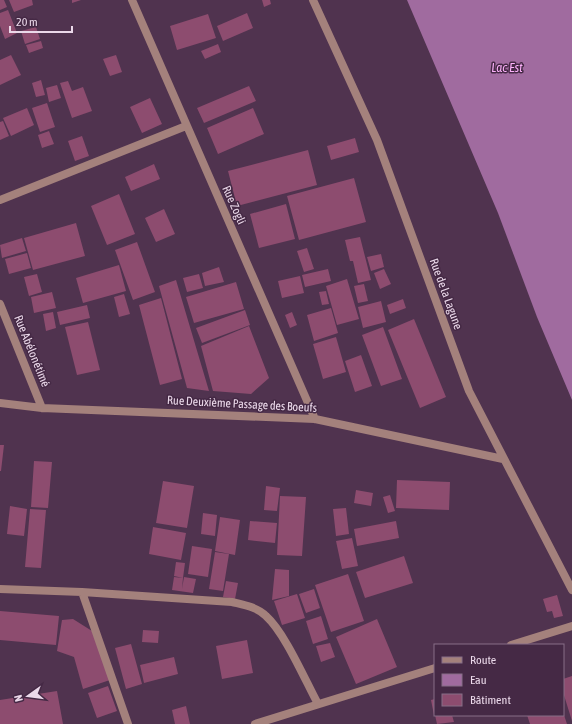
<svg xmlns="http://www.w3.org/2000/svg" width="572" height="724" font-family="'Asap Condensed',sans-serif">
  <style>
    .water { fill: #a06b9f }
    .building { fill: #8d4c6f }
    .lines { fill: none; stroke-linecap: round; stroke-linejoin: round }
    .minor { stroke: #a4817c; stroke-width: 8 }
    .labels { text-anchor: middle; stroke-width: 3; stroke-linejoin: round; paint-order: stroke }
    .street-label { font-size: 12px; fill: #ebd9ea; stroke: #452945 }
    .water-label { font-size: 13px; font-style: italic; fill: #fcb1fa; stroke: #452945 }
  </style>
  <rect width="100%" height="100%" fill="#50334f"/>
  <path class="water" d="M407,0H572V400L537,317L498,213Z"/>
  <path class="building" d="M0,0H4L7,7L0,10Z
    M9,0H32L33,5L14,12Z
    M72,0H81L72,3Z
    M262,0H270L271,4L264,7Z
    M8,10L17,33L5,39L0,26V13Z
    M247,13L253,28L223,41L217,26Z
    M208,14L216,38L177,50L170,26Z
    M36,27L40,39L25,44L21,31Z
    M41,41L43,48L29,53L26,45Z
    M218,44L221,52L205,59L201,51Z
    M11,55L21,75L0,85V60Z
    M116,55L122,72L110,76L103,59Z
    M41,80L45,95L36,97L32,83Z
    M68,81L72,91L83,87L92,111L72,118L60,83Z
    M57,85L61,98L49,102L46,88Z
    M249,86L256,101L204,123L197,108Z
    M150,98L162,124L142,133L130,107Z
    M47,103L55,127L40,132L32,108Z
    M27,108L34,125L11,136L3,118Z
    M253,108L264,134L218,154L207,128Z
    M3,121L9,136L0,140V122Z
    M49,131L54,144L42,148L38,135Z
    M82,136L89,156L75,161L68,141Z
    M355,138L359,152L331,160L327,146Z
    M308,150L317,185L237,206L228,171Z
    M154,164L160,179L131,191L125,177Z
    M354,178L366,222L299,240L287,196Z
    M119,194L135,234L107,245L91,206Z
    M286,204L295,239L259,248L250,214Z
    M164,209L175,234L156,242L145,218Z
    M76,223L85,256L33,270L24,238Z
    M360,237L371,280L358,283L353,261H350L345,240Z
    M22,238L26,251L2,258L0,245Z
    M137,242L155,292L133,300L115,250Z
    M307,248L314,269L304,272L297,251Z
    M27,253L31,268L9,274L5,259Z
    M381,254L384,267L371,271L367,257Z
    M119,265L126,291L83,303L76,278Z
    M219,267L224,282L205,286L202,273Z
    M328,269L331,281L305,287L302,275Z
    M384,269L391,284L380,289L374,273Z
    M37,274L42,292L29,296L24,277Z
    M199,274L203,288L187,292L183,278Z
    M300,276L304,293L282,298L278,281Z
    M347,279L359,319L337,325L326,286Z
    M176,280L209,391L187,388L159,286Z
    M236,282L244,309L194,323L186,297Z
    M364,284L368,301L358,303L354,286Z
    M326,291L329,304L322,305L319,292Z
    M52,292L56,308L34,313L31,297Z
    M124,294L130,314L119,317L114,297Z
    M161,298L182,379L160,385L139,305Z
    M403,299L406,308L390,314L387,305Z
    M381,301L386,322L363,328L358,307Z
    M87,305L90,318L60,325L57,312Z
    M331,308L338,333L314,341L307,315Z
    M245,310L250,325L202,343L196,328Z
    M53,312L56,328L46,331L43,314Z
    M292,312L297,325L290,328L285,315Z
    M414,319L446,397L420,408L388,330Z
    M88,322L100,370L77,375L65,327Z
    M249,326L269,378L251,394L213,391L201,346Z
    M383,327L402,379L381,386L362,335Z
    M336,337L346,372L323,379L313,344Z
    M361,355L372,386L355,392L345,361Z
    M0,445H4L1,471H0Z
    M34,461L52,462L48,508L31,507Z
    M397,480L450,482L449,510L396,508Z
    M163,481L194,486L187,528L156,523Z
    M266,486L280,488L277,511L264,510Z
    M356,490L373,493L371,506L354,503Z
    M390,495L395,511L388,513L383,497Z
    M280,496L306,497L302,556L277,555Z
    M10,506L27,509L24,536L7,534Z
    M346,508L349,534L336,536L333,509Z
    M30,509L46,510L41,568L25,567Z
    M203,513L217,515L215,536L201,534Z
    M220,517L240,520L235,555L215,551Z
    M250,521L277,523L275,543L248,540Z
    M396,521L399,538L357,546L354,529Z
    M153,527L186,533L181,560L149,554Z
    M352,538L358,566L342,569L336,541Z
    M192,546L212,549L208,577L188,574Z
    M215,552L229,554L223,591L209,589Z
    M404,556L413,583L365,598L356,572Z
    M176,562L185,563L183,578L174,576Z
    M275,569L289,570V596L272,600Z
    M348,574L364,621L331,632L315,585Z
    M174,577L183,578L182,589L184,577L196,579L193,593L172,590Z
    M226,581L238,583L235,599L223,597Z
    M314,589L320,608L306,613L299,594Z
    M297,594L305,618L282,625L274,601Z
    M557,595L563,616L554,618L552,611L547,612L543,599Z
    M0,611L59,616L56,645L0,640Z
    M321,616L328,639L313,644L306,621Z
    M73,619L92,631L110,680L83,689L74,657L57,651L62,620Z
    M377,619L397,667L356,684L336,637Z
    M143,630L159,631L158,643L142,642Z
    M247,640L253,673L222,679L216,646Z
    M330,643L335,657L321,662L316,646Z
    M131,644L142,684L126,689L115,648Z
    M174,657L178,674L144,683L140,665Z
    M572,676V721L563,692V679Z
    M108,686L117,711L97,718L88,693Z
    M57,691L63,724H0V700Z
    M435,699V715H434L431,700Z
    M186,706L190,724H175L172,710Z
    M563,712L567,724H530L527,715H563Z
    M435,715H452L454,722L437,724Z"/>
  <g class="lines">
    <path class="minor" d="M132,0L315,419
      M313,0L377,140L469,391L572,590
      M0,200L186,126
      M0,304L42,408
      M0,403L42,408L315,419L503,459
      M0,589L82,592L232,602C244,605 257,607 266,616C285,633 305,680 318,704
      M82,592L128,724
      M511,645L572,626
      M255,724L435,668"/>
  </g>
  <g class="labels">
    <g class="street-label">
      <text transform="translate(234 205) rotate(66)" y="4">Rue Zogli</text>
      <text transform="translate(446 294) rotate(70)" y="4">Rue de la Lagune</text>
      <text transform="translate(32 351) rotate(68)" y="4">Rue Abélonétimé</text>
      <text transform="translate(242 404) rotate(3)" y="4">Rue Deuxième Passage des Boeufs</text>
    </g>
    <g class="water-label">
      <text x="507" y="72">Lac Est</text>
    </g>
  </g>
  <rect x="434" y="644" width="130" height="72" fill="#452945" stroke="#876f87"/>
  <rect x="442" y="657" width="20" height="6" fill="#a4817c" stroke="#876f87"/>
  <text x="470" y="664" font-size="12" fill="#ebd9ea">Route</text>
  <rect x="442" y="674" width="20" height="12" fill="#a06b9f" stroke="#876f87"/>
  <text x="470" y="684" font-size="12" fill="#ebd9ea">Eau</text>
  <rect x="442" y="694" width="20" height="12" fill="#8d4c6f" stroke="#876f87"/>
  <text x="470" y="704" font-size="12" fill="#ebd9ea">Bâtiment</text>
  <g transform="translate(28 696) rotate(256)" stroke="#452945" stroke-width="3" paint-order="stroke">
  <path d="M0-3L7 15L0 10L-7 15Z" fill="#ebd9ea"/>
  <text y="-6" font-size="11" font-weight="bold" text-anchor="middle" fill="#ebd9ea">N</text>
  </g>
  <path d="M10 26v6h62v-6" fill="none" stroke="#ebd9ea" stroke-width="2"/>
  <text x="16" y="26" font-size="12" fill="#ebd9ea" stroke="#452945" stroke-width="3" paint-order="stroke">20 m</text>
</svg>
